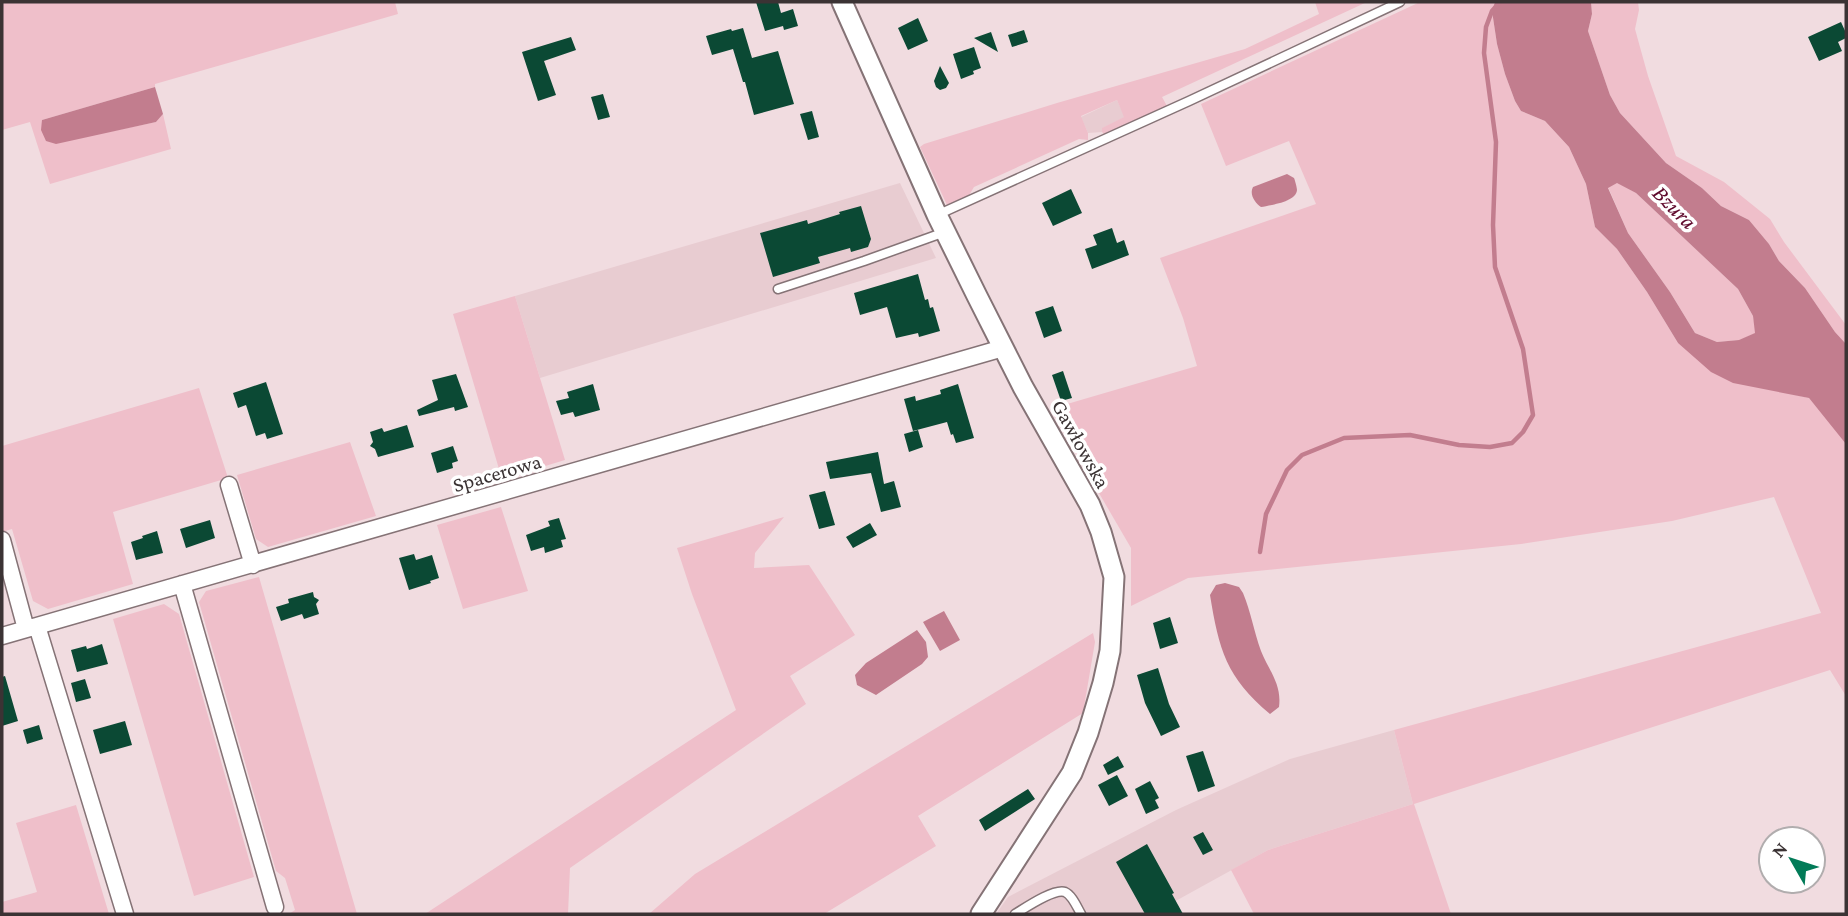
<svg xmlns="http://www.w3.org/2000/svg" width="1848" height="916" font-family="'Crimson Pro',serif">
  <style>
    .built { fill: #e8ccd1 }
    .green { fill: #efbfca }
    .water { fill: #c27d8e; fill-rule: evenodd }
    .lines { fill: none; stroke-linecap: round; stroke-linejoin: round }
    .stream { stroke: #c27d8e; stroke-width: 4.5 }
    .building { fill: #0b4934 }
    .service-casing { stroke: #857376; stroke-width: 11 }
    .minor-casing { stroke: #857376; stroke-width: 19 }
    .tertiary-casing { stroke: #857376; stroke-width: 23 }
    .service { stroke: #fff; stroke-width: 8 }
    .minor { stroke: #fff; stroke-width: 16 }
    .tertiary { stroke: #fff; stroke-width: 19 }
    .labels { text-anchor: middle; stroke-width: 7; stroke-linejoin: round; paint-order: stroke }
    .street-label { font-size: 21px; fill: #3b3334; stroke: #fff }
    .water-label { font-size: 23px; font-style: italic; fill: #5f092c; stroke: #fff }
  </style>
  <rect width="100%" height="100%" fill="#f1dce0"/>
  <path class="built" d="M1117,100L1125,117L1103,128L1102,132L1088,133L1081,117Z
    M900,183L936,258L540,378L515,296Z
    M1394,730L1413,804L1268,850L1152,914H996L1008,897L1176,810L1290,759Z"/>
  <path class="green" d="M2,2H395L398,14L155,84V87L42,120L108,132L156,122L163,114L171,149L50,184L30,122L2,130Z
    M1315,2H1367L1162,97L1167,106L1105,135L1102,132V128L1124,117L1117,100L1081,116L1088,133V140L1079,139L974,187L968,197L947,205L920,147L924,144L1057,103L1245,49L1319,14Z
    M1420,2H1495L1492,11L1497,44L1505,74L1515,101L1521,111L1545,121L1569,147L1586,184L1595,227L1617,249L1647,292L1678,343L1783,392L1809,398L1843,438L1846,444V696L1830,670L1414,804L1451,914H1254L1231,870L1268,850L1413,804L1394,730L1821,613L1774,497L1672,521L1521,544L1188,578L1131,606V548L1050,409L1197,366L1183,318L1160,258L1316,204L1289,141L1226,166L1201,104Z
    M1591,2H1638L1639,10L1635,29L1648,76L1676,156L1724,182L1770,219L1784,242L1846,325V344L1835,332L1805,288L1779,261L1769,244L1749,220L1721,206L1702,188L1666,163L1620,113L1610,95L1588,31L1592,14Z
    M1617,182L1636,193L1738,289L1753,316L1756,333L1740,340L1717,342L1695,333L1670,292L1628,233L1608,187Z
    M515,296L565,460L502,479L453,314Z
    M199,388L228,478L113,512L133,584L48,609L33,601L12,529L2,532V446Z
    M350,442L376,516L268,547L256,539L237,475Z
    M501,507L528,591L463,609L437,525Z
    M784,517L755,553L754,568L809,565L855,635L790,676L806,704L570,868L568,914H425L736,710L692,594L677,548Z
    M259,577L357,914H289L295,910L285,878L276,871L199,602L206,591Z
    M164,604L179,614L254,877L194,896L113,619Z
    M1093,633L1095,642L1083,713L918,816L936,846L824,914H649L695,874Z
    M76,805L109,914H2V902L37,892L16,823Z"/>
  <path class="water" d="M1495,2H1591L1592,14L1588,31L1610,95L1620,113L1666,163L1702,188L1721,206L1749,220L1769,244L1779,261L1805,288L1835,332L1846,344V444L1809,398L1733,383L1711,372L1678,343L1647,292L1617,249L1595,227L1586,184L1569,147L1545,121L1521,111L1515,101L1505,74L1497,44L1492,11ZM1617,183L1636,193L1738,289L1753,316L1755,333L1739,340L1717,342L1695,333L1670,292L1628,233L1608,188Z
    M155,87L163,114L156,122L56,144L46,141L41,130L42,120Z
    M1287,174L1294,178C1295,180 1297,188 1297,190C1296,202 1271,205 1261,207C1255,203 1249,194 1253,187Z
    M1225,583L1239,587L1243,593C1251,612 1254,632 1261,651C1269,671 1282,684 1279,707L1270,714C1226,677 1219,650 1210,595L1216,585Z
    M944,611L960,640L940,651L923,622Z
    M917,630L926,642L928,657L922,664L876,695L857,685L855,675L866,663Z"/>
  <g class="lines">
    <path class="stream" d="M1260,552L1266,514L1287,470L1302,455L1344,438L1410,435L1459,445L1490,447L1512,443L1523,432L1533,415L1523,349L1495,267L1493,225L1496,142L1484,53L1486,27L1492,11L1500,2"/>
  </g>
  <path class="building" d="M756,2H778L781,13L793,9L798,26L784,30L783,26L765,31Z
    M918,18L928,41L908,50L898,28Z
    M1841,22L1846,33V38L1838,42L1842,51L1819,61L1808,37Z
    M743,28L752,58L778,51L794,104L754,115L745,82H743L733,49L712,55L706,36L731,29L732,31Z
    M1024,30L1028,42L1012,47L1008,35Z
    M991,32L998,52L974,38Z
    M571,37L576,50L544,61L556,95L538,101L522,52Z
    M974,47L981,68L973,71L974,74L961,79L953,54Z
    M940,66L949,83L946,88L940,90L936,87L934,81Z
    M603,94L610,117L598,120L591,97Z
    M812,111L819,137L808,140L800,114Z
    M1071,189L1082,213L1053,226L1042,203Z
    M861,206L871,239L868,247L851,252L850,248L818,257L820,263L773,277L760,233L807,220L808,224L840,214L839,212Z
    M1112,228L1117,243L1124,240L1129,255L1092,269L1085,249L1097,245L1093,235Z
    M918,274L925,300L928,299L930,308L933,307L940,331L919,337L918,333L896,338L887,307L860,315L854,293Z
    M1053,306L1062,331L1044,338L1035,312Z
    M1063,371L1072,398L1061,401L1052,375Z
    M456,374L468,407L455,411L454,407L419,416L417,410L438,400L432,380Z
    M266,382L283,434L267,439L265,433L256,436L246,405L238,408L233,393Z
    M593,384L600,410L575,417L573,412L561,415L556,401L569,398L567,392Z
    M958,384L974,438L956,443L953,434L951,435L947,422L913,431L904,399L915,396L916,401L941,394L940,390Z
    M407,425L414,447L378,457L375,449L370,446L373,442L370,432L382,428L384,432Z
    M918,430L923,447L909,452L904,434Z
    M453,446L458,461L452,463L453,468L437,473L431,453Z
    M878,452L884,484L894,481L901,507L881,512L871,473L830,479L826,462Z
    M825,491L835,525L819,529L809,495Z
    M559,518L566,539L561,540L563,547L545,553L544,547L531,551L526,535L550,526L548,521Z
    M210,520L215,538L186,548L180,529Z
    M870,523L877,535L853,548L846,537Z
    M157,531L163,553L136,560L131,542L143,538L142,536Z
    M414,554L416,560L432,555L439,578L430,581L431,583L409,590L399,558Z
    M313,592L314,597L319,600L316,604L319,614L304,619L302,614L281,621L276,607L289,603L288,599Z
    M1170,617L1178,643L1160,649L1153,623Z
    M102,644L108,664L77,672L71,650L86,646L87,649Z
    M1158,668L1169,704L1180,727L1161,736L1145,703L1137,675Z
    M5,676L18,721L2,726V677Z
    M85,679L91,698L76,702L71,683Z
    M125,721L132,745L100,754L93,730Z
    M39,725L43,739L27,744L23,730Z
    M1203,751L1215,786L1198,792L1186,756Z
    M1118,756L1124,767L1108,775L1103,765Z
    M1117,775L1128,796L1109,806L1098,785Z
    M1150,781L1159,798L1155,800L1159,808L1146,814L1135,789Z
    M1028,789L1035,799L985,831L979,820Z
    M1203,832L1213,850L1203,855L1193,837Z
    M1147,844L1174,893L1172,894L1183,914H1145L1116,862Z"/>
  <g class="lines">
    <g class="service-casing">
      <path id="service" d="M937,215L1189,101L1400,2
        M778,289L864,261L945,232
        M1015,914C1025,908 1054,888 1065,892C1072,895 1077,907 1081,914"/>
    </g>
    <g class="minor-casing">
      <path id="minor" d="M229,485L253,565
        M2,540L26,629
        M182,584L275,907
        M37,626L125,914
        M2,636L1003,348"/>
    </g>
    <g class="tertiary-casing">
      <path id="tertiary" d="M842,2L937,215L977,296L1023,387L1090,505L1101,532L1114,577L1110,651L1103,683L1088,733L1072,773L981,914"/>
    </g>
    <use href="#service" class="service"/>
    <use href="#minor" class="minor"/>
    <use href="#tertiary" class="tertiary"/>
  </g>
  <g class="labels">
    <g class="street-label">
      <text transform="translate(1081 444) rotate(61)" y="7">Gawłowska</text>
      <text transform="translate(497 473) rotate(-16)" y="7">Spacerowa</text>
    </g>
    <g class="water-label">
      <text transform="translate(1675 207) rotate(45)" y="8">Bzura</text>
    </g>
  </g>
  <rect width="1848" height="916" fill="none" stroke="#3b3334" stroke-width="7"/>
  <g transform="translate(1792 860) rotate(309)"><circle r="33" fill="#ffffff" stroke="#b1adae" stroke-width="2"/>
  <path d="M0-5L12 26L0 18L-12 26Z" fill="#027b58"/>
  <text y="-10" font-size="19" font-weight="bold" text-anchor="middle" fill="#3b3334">N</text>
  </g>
</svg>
